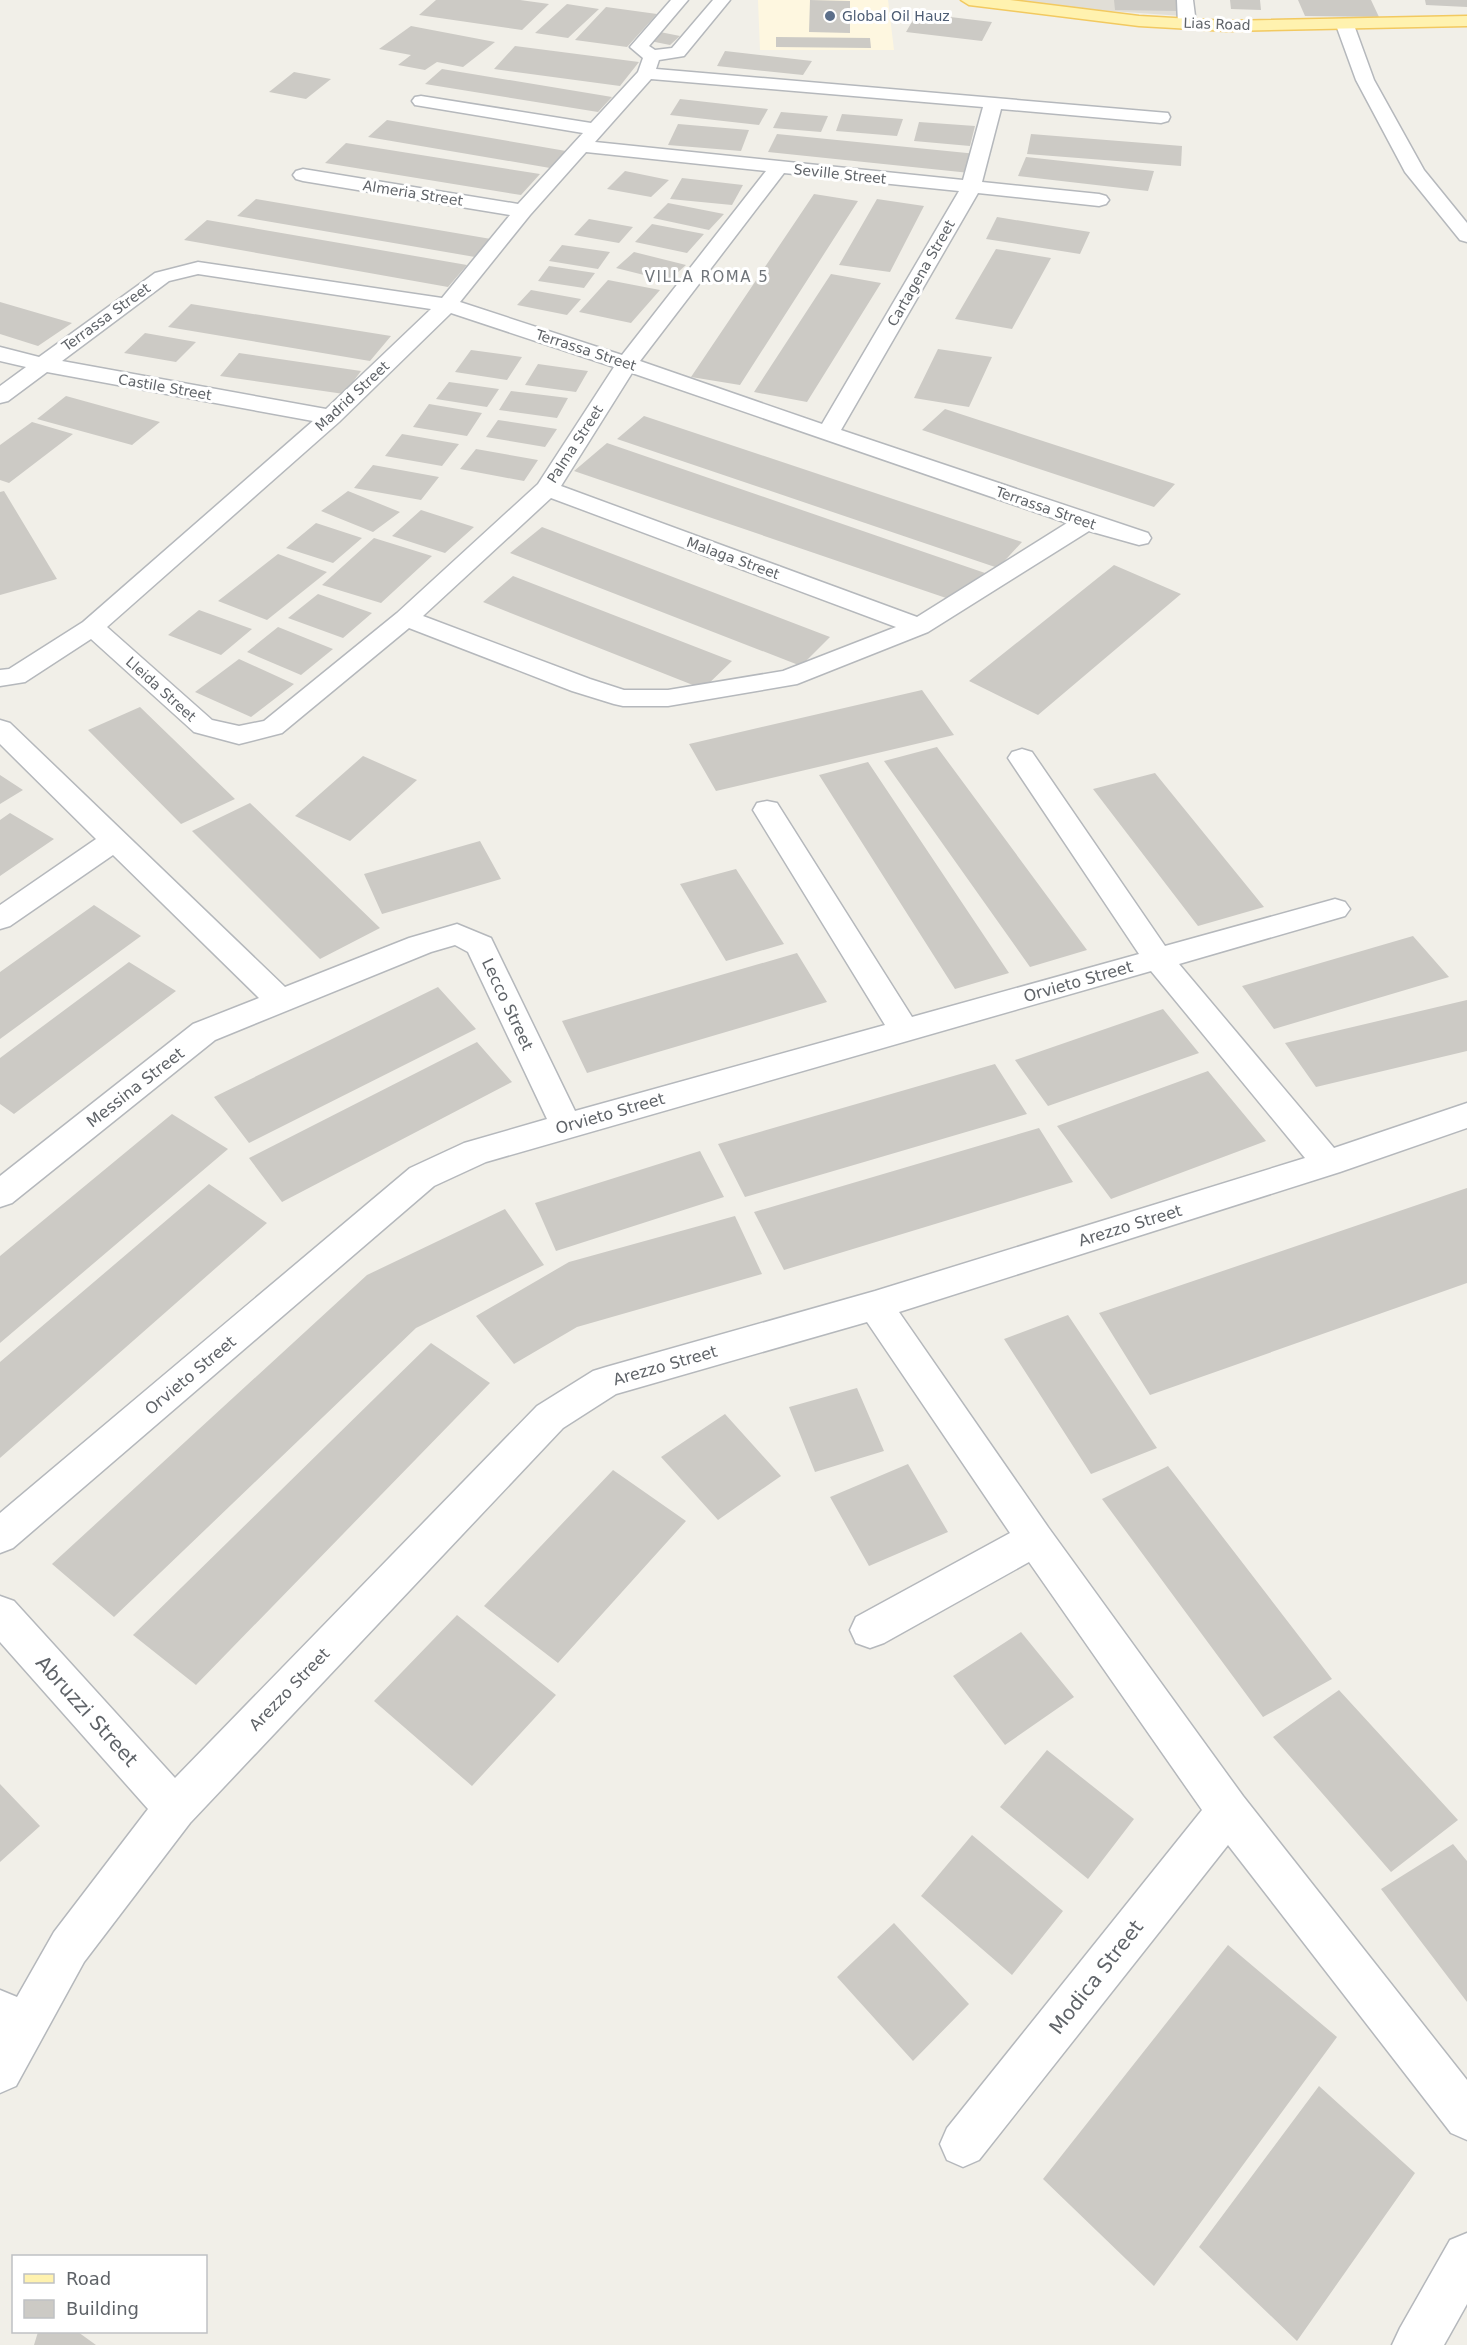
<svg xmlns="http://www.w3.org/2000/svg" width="1467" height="2345" font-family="'DejaVu Sans',sans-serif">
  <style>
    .commercial { fill: #fef7e0 }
    .education { fill: #e1ded6 }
    .building { fill: #cccac5 }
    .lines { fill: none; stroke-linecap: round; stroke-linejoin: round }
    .minor-casing { stroke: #b5b8bc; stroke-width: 3 }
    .major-casing { stroke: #f2c960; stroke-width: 3 }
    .minor { fill: #fff; fill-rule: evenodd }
    .major { fill: #fff2af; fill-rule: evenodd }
    .service-dot { fill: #5c6f8a; stroke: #fff; stroke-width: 2 }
    .labels { text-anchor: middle; stroke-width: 6; stroke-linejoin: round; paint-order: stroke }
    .far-service-label { font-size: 14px; fill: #4e5e75; stroke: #fff; text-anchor: start }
    .far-street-label { font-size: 14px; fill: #5f6368; stroke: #fff }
    .far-neighbourhood-label { font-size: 15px; letter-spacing: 1.5px; fill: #70757a; stroke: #fff }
    .street-label { font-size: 16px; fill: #5f6368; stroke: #fff }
    .near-street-label { font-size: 20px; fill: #5f6368; stroke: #fff }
  </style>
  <rect width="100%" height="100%" fill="#f1efe8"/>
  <path class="commercial" d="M758,0H888L894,50H760Z"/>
  <path class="education" d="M1011,0H1183V16L1052,7Z"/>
  <path class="building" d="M436,0H520L549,4L522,30L419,15Z
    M810,0L850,1V33L809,32Z
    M1114,0H1177L1180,11L1115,10Z
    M1230,0H1260L1261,10L1231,9Z
    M1298,0H1371L1379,17L1305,16Z
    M1425,0H1467V7L1426,5Z
    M567,4L599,9L568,38L535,33Z
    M606,7L657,14L627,47L575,40Z
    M917,13L992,22L982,41L906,32Z
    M411,26L495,42L463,67L437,62L425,70L398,65L411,55L379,49Z
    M660,32L680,36L670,45L650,41Z
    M776,37L870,38L871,48L776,47Z
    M515,46L639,62L620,86L494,69Z
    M725,51L812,61L803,75L717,66Z
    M442,69L612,97L598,112L425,84Z
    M294,72L331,79L306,99L269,92Z
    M680,99L768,109L759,125L670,115Z
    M781,112L828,116L821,132L773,128Z
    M842,114L903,119L897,136L836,131Z
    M387,120L566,151L550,168L368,137Z
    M919,122L975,126L970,146L914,141Z
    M678,124L749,130L741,151L668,145Z
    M777,134L977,154L970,173L768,152Z
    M1031,134L1182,146L1181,166L1027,154Z
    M346,143L540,174L521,195L325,163Z
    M1026,157L1154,171L1148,191L1018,176Z
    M625,171L669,180L651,197L607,189Z
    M682,178L743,185L732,205L670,199Z
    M814,194L858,201L740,385L691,377Z
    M256,199L491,239L475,257L237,216Z
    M877,199L924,206L890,272L839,265Z
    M668,203L724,214L709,230L653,218Z
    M997,217L1090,232L1080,254L986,239Z
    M589,219L633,227L619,243L574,235Z
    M207,220L467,265L448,287L184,240Z
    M652,224L704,234L687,253L635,242Z
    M562,245L610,252L598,269L549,261Z
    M996,249L1051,258L1012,329L955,319Z
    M634,252L686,265L668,281L616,268Z
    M549,266L595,273L584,288L538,281Z
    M831,274L881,283L807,402L754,392Z
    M608,280L660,290L631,323L579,312Z
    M531,290L581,299L567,315L517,305Z
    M0,302L72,323L38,346L0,334Z
    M191,304L391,336L370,361L168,327Z
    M145,333L196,342L176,362L124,353Z
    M938,349L992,357L969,407L914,398Z
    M471,350L522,357L507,380L455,372Z
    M239,353L361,371L344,394L220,376Z
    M538,364L588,371L576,392L525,385Z
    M449,382L499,389L487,407L436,399Z
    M511,391L568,398L557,418L499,410Z
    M66,396L160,422L132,445L37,419Z
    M429,404L482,413L467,436L413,427Z
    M945,409L1175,484L1154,507L922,430Z
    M644,416L1022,542L998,568L617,439Z
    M498,420L557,429L545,447L486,437Z
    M32,422L73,434L9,483L0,480V445Z
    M402,434L459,444L442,466L385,456Z
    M607,443L985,573L949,599L574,471Z
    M476,449L538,460L524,481L460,469Z
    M373,465L439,477L421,500L354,488Z
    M4,491L57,579L0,595V492Z
    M348,491L400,512L373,532L321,511Z
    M421,510L474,527L445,553L392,536Z
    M316,523L362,538L333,563L286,548Z
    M542,527L830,637L801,666L510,553Z
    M374,538L432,556L381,603L322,585Z
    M278,554L327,572L267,620L218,601Z
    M1114,565L1181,594L1038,715L969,681Z
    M513,576L732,661L703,689L483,602Z
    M318,594L372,613L343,638L288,618Z
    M199,610L252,629L221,655L168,635Z
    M278,627L333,649L301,675L247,652Z
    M239,659L294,684L251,717L195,692Z
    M922,690L954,735L716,791L689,744Z
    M140,707L235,799L181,824L88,730Z
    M937,747L1087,950L1030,967L884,761Z
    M363,756L417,780L350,841L295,816Z
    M868,762L1009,973L955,989L819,775Z
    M1155,773L1264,907L1198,926L1093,789Z
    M0,775L23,790L0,804Z
    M250,803L380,928L320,959L192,831Z
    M10,813L54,839L0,876V820Z
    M480,841L501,879L382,914L364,874Z
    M736,869L784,944L726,961L680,884Z
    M94,905L141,936L0,1039V972Z
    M1413,936L1449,977L1274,1029L1242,986Z
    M797,953L827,1002L587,1073L562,1021Z
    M129,962L176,991L14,1114L0,1104V1058Z
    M438,987L476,1029L249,1143L214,1097Z
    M1467,1000V1051L1316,1087L1285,1043Z
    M1163,1009L1199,1053L1048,1106L1015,1060Z
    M477,1042L512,1082L282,1202L249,1158Z
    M995,1064L1027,1114L745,1197L718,1144Z
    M1208,1071L1266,1141L1111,1199L1057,1126Z
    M172,1114L228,1149L0,1343V1256Z
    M1039,1128L1073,1182L784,1270L754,1212Z
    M700,1151L724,1197L556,1251L535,1203Z
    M209,1184L267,1223L0,1458V1362Z
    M1467,1188V1283L1150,1395L1099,1313Z
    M505,1209L544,1265L416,1328L114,1617L52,1564L367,1275Z
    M735,1216L762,1274L577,1327L514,1364L476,1316L569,1262Z
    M1068,1315L1157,1448L1091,1474L1004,1339Z
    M431,1343L490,1383L196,1685L133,1635Z
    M857,1388L884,1451L815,1472L789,1407Z
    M725,1414L781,1476L718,1520L661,1457Z
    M908,1464L948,1532L869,1566L830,1497Z
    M1168,1466L1332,1679L1263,1717L1102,1499Z
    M613,1470L686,1521L558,1663L484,1606Z
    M457,1615L556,1695L472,1786L374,1701Z
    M1021,1632L1074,1697L1005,1745L953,1676Z
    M1339,1690L1458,1820L1391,1872L1273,1737Z
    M1047,1750L1134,1819L1088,1879L1000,1807Z
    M0,1784L40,1826L0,1862Z
    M972,1835L1063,1911L1012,1975L921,1896Z
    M1453,1844L1467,1861V2002L1381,1889Z
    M894,1923L969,2004L913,2061L837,1977Z
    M1228,1945L1337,2037L1154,2286L1043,2179Z
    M1319,2086L1415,2173L1297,2341L1199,2247Z
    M38,2332H78L96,2345H34Z"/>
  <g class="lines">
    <g class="minor-casing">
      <path id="minor" d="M671,0H688L649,46L655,50L672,48L713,0H730L684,56L659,60L656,69L1168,113L1170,117L1168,121L1161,123L1001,109L982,182L1099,194L1106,196L1109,200L1106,204L1099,206L978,193L841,430L1148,533L1151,538L1148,543L1139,545L1089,531L928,632L797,684L668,706H623L614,704L572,691L409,628L282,733L239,744L194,732L91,639L25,682L0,686V670L9,669L83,622L313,421L47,372L8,401L0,403V386L26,367L0,361V347L39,357L155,273L198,262L442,298L510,215L303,181L296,179L293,175L296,171L303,169L518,204L583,133L415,105L412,101L415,97L421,96L591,123L638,72L643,58L630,47ZM651,79L983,107L963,180L595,142ZM586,152L766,171L622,355L460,302L530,215ZM784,173L959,191L822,424L640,361ZM198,274L431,309L326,409L62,361L169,281ZM451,313L614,367L538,484L397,613L264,721L239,726L212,720L107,627L339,422ZM632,373L1067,523L917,617L561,486ZM551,498L896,627L783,671L668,690H624L590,679L423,616Z
        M1177,0H1193L1196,24L1193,28H1181L1178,24Z
        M1345,20L1351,21L1354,25L1374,80L1424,170L1467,223V242L1460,240L1405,172L1356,80L1336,25L1339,21Z
        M0,720L10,723L285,987L409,938L457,924L491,938L575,1111L885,1025L753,810L757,803L767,801L777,803L912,1017L1139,954L1008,758L1012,752L1022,749L1032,752L1165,946L1335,899L1345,902L1350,909L1345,916L1179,964L1334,1148L1467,1103V1128L1340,1172L899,1312L1048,1527L1243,1796L1467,2080V2140L1451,2133L1228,1845L979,2160L963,2167L947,2160L940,2144L947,2128L1202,1810L1029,1562L884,1643L870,1648L856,1643L850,1630L856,1617L1010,1533L867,1322L616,1394L563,1428L190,1823L84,1962L16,2086L0,2093V1990L17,1997L54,1932L148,1809L0,1642V1596L14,1601L175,1778L537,1406L593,1371L606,1367L875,1291L1305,1158L1151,971L486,1162L434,1186L13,1548L0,1553V1513L410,1168L464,1143L547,1119L468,952L455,945L431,952L215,1040L12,1203L0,1207V1176L193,1024L259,998L113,855L10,926L0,929V905L96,839L0,744Z
        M1467,2233V2304L1444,2345H1392L1400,2328L1450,2240Z"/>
    </g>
    <g class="major-casing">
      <path id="major" d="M961,0H1010L1139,16L1227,21L1467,16V26L1227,31L1139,26L969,5Z"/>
    </g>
    <use href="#minor" class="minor"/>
    <use href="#major" class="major"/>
  </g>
  <circle class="service-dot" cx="830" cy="16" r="6"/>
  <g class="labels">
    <g class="far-service-label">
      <text x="842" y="21">Global Oil Hauz</text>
    </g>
    <g class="far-street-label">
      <text transform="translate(1217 24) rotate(2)" y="5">Lias Road</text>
      <text transform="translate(840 174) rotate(6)" y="5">Seville Street</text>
      <text transform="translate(413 193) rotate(9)" y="5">Almeria Street</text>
      <text transform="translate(921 273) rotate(-60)" y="5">Cartagena Street</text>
      <text transform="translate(106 317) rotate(-36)" y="5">Terrassa Street</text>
      <text transform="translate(586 350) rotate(18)" y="5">Terrassa Street</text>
      <text transform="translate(165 387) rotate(10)" y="5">Castile Street</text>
      <text transform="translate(352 396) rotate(-43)" y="5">Madrid Street</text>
      <text transform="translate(575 444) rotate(-57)" y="5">Palma Street</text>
      <text transform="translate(1046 508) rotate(19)" y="5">Terrassa Street</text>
      <text transform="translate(733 558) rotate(20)" y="5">Malaga Street</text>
      <text transform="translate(161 689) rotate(42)" y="5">Lleida Street</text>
    </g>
    <g class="far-neighbourhood-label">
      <text x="707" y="282">VILLA ROMA 5</text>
    </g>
    <g class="street-label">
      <text transform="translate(1078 981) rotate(-16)" y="6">Orvieto Street</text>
      <text transform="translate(508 1004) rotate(65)" y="6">Lecco Street</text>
      <text transform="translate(135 1087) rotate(-38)" y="6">Messina Street</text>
      <text transform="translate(610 1113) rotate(-16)" y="6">Orvieto Street</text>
      <text transform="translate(1130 1225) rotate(-17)" y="6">Arezzo Street</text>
      <text transform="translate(665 1365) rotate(-16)" y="6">Arezzo Street</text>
      <text transform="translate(190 1375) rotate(-40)" y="6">Orvieto Street</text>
      <text transform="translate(289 1689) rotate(-46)" y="6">Arezzo Street</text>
    </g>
    <g class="near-street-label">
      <text transform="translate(87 1711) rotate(48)" y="7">Abruzzi Street</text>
      <text transform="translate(1096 1977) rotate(-52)" y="7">Modica Street</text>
    </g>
  </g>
  <rect x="12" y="2255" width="195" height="78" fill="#ffffff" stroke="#bfc1c3" stroke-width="1.5"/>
  <rect x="24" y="2274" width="30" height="9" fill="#fff2af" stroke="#bfc1c3" stroke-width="1.5"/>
  <text x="66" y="2285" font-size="18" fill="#5f6368">Road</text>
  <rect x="24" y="2300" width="30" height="18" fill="#cccac5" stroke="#bfc1c3" stroke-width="1.5"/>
  <text x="66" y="2315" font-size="18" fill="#5f6368">Building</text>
</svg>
